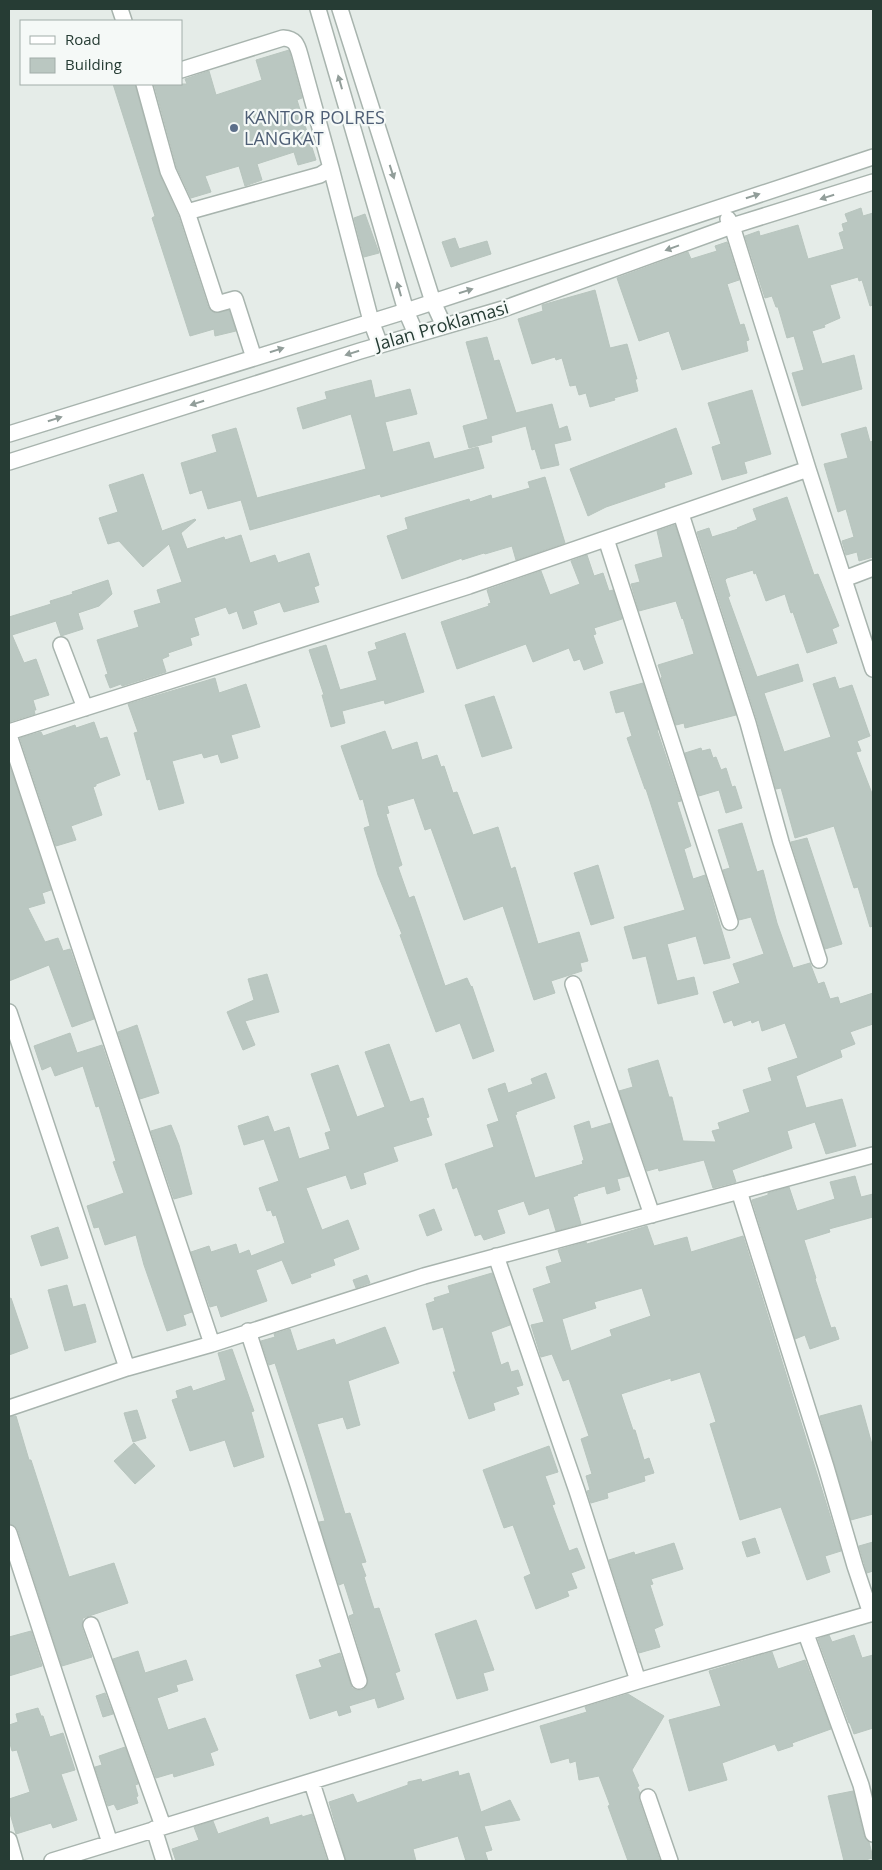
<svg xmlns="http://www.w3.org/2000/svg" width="882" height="1870" font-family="'Open Sans',sans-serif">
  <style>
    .building { fill: #bac7c1; stroke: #b8c5be; fill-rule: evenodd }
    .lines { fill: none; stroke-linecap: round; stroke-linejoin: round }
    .minor-casing { stroke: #a8b4ae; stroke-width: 18 }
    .minor { stroke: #fff; stroke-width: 15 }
    .oneway { fill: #929e9a }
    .service-dot { fill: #5c6f8a; stroke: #f5f9f7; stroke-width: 2 }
    .labels { text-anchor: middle; stroke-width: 4.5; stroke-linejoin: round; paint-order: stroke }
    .service-label { font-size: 18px; fill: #4e5e75; stroke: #f5f9f7; text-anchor: start }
    .street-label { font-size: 18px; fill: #263c34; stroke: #f5f9f7 }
  </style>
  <rect width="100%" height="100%" fill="#e5ece8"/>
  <path class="building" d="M289,50L302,98L297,100L316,160L298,165L294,152L257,164L262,180L245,186L239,166L205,176L211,192L191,198L177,168L154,84H187L185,79L209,71L216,95L262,80L256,60Z
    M113,84H135L159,173L178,215L208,307L215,313L229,310L236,331L215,336L214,329L190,336L152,218L155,216Z
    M861,208L863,216L873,213V305L870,306L862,280L859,281L858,277L830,285L840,318L824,325L825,327L812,331L822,364L854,355L862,389L802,406L792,373L804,370L794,336L787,338L778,307H776L772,296L765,298L745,236L759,231L760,236L798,225L808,259L844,249L839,233L844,231L842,224L848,222L845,214Z
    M365,214L379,253L364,257L354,218Z
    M455,238L459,249L487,241L491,254L451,267L442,242Z
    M727,242L739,280L727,284L740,325L744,324L749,340L746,341L748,351L682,370L669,331L639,341L617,278L688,252L691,259L717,251L715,246Z
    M595,290L610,348L627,344L637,379H635L638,391L614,398L615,400L590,407L586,393L579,395L576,385L570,386L562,358L556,360L555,357L532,364L518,319L543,311L542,305Z
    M487,337L494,361L499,360L516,413L552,404L559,429L567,426L571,440L554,444L559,465L541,469L535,449L532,450L526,426L491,436L492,442L469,448L463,426L488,419L466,342Z
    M371,380L375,398L410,389L417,414L385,422L393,452L429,442L434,459L478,447L484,468L381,497L380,494L250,530L241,500L208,509L202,490L190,494L181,463L217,452L212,435L236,428L257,498L366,469L351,414L303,429L297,408L327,399L325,392Z
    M752,390L771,454L744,462L747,473L722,480L712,447L721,444L708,403Z
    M866,427L870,442L873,441V557L859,561L857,552L846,555L842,541L854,537L846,509L838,512L824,464L848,458L841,434Z
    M676,428L692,474L664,483L665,487L606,507L588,516L570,469Z
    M143,474L162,531L195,519L196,520L181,533L187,549L224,537L225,540L241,535L250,563L275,555L278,563L309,553L319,585L314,587L319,602L284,612L280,602L253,611L257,624L243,629L237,611L229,614L226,607L194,618L199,635L190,638L192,645L168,653L169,656L162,659L166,672L122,686L121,684L110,688L105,675L108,674L97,640L139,627L134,611L161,603L157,590L182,582L169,544L143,567L119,541L108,544L99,518L118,512L109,485Z
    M545,477L565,543L516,560L512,546L485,554L484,553L462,560V558L402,579L387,536L408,529L405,518L469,499L470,502L491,495L492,499L530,488L528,482Z
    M787,497L814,575L818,574L839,626L832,629L837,643L807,653L793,612L791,613L785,594L766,601L756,573L754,574L753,570L727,578L725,580L730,596L728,597L757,677L798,664L803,681L764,693L784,752L831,737L813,684L835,677L839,689L852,685L870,736L857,741L861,751L856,752L873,796V926L870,927L858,887L854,888L834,826L795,838L781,788L776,789L757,720L697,532L709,528L712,537L738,529L737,528L757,520L753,509Z
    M675,525L736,715L685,728L684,723L676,725L661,678L662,677L658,665L694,654L683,618L682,619L676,601L639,611L631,584L640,582L635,565L663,557L657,531Z
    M587,555L594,576L603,573L609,591L613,590L622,619L594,628L596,634L593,635L603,663L584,670L580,659L574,661L569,648L533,662L526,644L457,669L441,622L489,606L488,604L491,603L487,590L541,571L550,595L580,584L571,561Z
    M108,580L112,594L99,606L78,613L83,629L61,636L56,621L12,635L24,663L36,659L49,695L33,700L36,710H34L35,714L9,722V617L51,604L50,601L73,594L72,592Z
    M405,633L424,692L385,704L384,700L342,711L345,723L331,727L322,695H324L309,650L326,645L340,690L377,680L368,652L377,649L375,643Z
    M215,678L219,693L246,684L260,727L231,735L238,758L221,763L218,754L204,758L202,753L172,761L184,803L159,810L150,779L147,780L134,733L138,732L128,704Z
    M643,683L658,730H657L681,801L677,802L691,846L684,849L693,879L705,875L730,958L704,964L696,936L667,944L677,981L694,977L698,994L658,1004L646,956L633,959L624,927L685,910L646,789H645L627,738L632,736L624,711L616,713L610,692Z
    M494,696L512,748L482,757L465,705Z
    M94,722L100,739L107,737L120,775L96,784V786L93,787L102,815L71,826L76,840L56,846L20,738L41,732L43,736L75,725L76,728Z
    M385,731L392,750L417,742L422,760L437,755L441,767L444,766L453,793L457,792L473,835L498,827L511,869L515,867L538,944L579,932L588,961L580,963L582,971L551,981L555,993L534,1000L503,906L464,920L431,828L425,830L414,798L387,806L389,813L386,814L402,865L398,867L409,898L414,896L445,986L467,978L471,987L472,986L494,1051L473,1059L460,1023L436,1032L400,935L402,934L378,875L364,828L370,826L363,799L360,800L341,746Z
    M701,748L702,751L710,749L713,758L716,757L721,770L726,768L732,787L735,786L742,808L726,813L719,790L699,796L685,753Z
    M9,764L51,890L42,893L45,903L28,908L45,942L58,938L63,951L70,949L94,1019L72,1027L49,965L9,981Z
    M742,823L757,872L763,870L777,923L793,968L810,963L818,984L824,982L830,999L838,997L840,1004L873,993V1024L850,1032L855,1044L840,1050L842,1057L796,1076L806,1108L842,1099L856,1146L826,1154L815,1122L787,1131L792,1148L732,1170L736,1182L713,1188L704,1160L659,1171L658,1168L647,1171L619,1091L633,1087L628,1069L658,1060L669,1097H672L683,1141L716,1142L712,1131L720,1129L718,1123L750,1112L743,1090L772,1081L768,1068L798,1058L785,1023L762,1031L759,1020L752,1023L751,1020L734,1026L732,1020L724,1023L713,992L740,983L733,964L764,954L751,917L739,920L723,870L730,868L718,830Z
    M807,838L842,944L825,949L791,842Z
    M598,865L614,918L591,925L574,873Z
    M267,974L279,1012L245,1021L255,1045L243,1050L227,1012L254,1000L248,979Z
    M137,1025L159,1093L140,1099L118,1032Z
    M70,1033L77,1053L102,1045L192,1312L183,1315L186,1325L167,1331L144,1265L136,1235L105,1245L99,1227L94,1228L87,1206L124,1193L113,1162L116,1161L99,1106L96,1107L83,1066L55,1076L51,1066L42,1070L34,1046Z
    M389,1044L410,1102L423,1098L429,1117L426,1118L432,1135L393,1147L398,1161L363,1173L366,1184L351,1189L346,1175L306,1188L322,1230L348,1220L359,1249L333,1259L335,1265L310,1274L311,1277L292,1284L282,1260L256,1270L267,1301L221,1317L217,1305L210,1307L191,1252L209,1246L211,1252L236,1244L239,1254L249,1250L251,1256L285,1243L276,1215L273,1216L271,1210L267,1211L259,1188L279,1181L264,1139L244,1145L238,1126L268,1116L274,1132L289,1127L299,1159L330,1149L325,1133L331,1131L311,1074L338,1065L357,1117L385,1107L365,1052Z
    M546,1073L555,1098L516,1112L517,1114L515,1115L535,1178L583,1164L582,1161L584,1160L574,1126L589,1121L591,1129L611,1123L629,1176L617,1179L620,1190L607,1194L605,1186L577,1194L578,1195L573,1197L581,1224L556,1231L549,1208L529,1215L524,1201L497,1210L505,1233L484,1240L481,1234L475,1236L457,1187L453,1189L445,1164L494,1147L487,1125L499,1121L488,1089L505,1083L508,1093L533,1084L531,1079Z
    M171,1125L179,1145L192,1194L174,1199L151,1131Z
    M855,1176L861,1197L873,1194V1217L829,1229L830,1232L804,1240L816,1278L815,1279L831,1328L835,1327L839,1339L810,1349L805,1335L795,1339L752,1200L768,1195V1193L789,1187L797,1211L835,1199L830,1182Z
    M434,1209L442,1230L427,1236L419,1215Z
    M647,1226L654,1246L687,1237L691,1252L743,1236L841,1551L825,1556L830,1572L807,1580L781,1507L740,1520L710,1424L716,1422L700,1372L671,1381V1378L621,1394L633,1430H635L644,1460L649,1458L654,1473L644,1476L645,1481L607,1493L608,1498L591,1503L587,1491L590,1490L586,1476L592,1474L581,1439L589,1436L569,1379L563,1381L552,1354L541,1357L531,1325L544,1322L533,1289L551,1283L546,1267L562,1262L558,1250L586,1242L587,1244ZM642,1288L651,1316L610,1330L612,1336L571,1351L562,1319L596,1308L594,1302Z
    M58,1227L68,1258L41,1266L31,1236Z
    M492,1273L510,1325L491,1332L501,1365L508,1362L511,1372L518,1370L523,1385L516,1387L519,1394L493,1403L495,1410L469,1419L453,1372H456L443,1327L433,1330L426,1304L435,1301L434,1298L450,1293L448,1286Z
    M367,1275L370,1283L356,1288L353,1280Z
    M67,1285L73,1307L85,1304L96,1342L65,1351L48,1290Z
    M11,1298L28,1348L9,1355V1299Z
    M385,1327L399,1363L348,1381L360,1425L347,1429L343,1417L317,1424L345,1514L350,1513L366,1562L361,1563L366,1576L364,1577L374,1609L379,1608L400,1671L395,1673L404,1699L378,1708L375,1698L349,1706L351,1712L339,1716L337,1710L310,1719L296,1675L322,1667L319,1660L340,1653L352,1688L356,1690H362L366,1687L368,1679L349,1616L354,1614L344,1583L339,1585L319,1522L325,1521L306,1459L275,1363L269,1365L261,1341L275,1337L274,1334L290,1329L297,1351L334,1339L336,1345Z
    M232,1349L254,1411L251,1412L264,1457L234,1467L225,1440L190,1451L172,1400L178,1398L176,1391L191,1386L193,1391L226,1380L218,1353Z
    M861,1405L873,1448V1514L851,1520L820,1416Z
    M137,1410L146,1438L133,1442L124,1413Z
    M16,1416L29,1460H31L69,1577L114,1563L128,1603L83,1618L82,1628L92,1657L62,1666L18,1530L15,1526L10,1524L9,1520V1417Z
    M134,1443L155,1466L135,1484L114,1461Z
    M549,1446L558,1472L545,1476L555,1504L552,1505L569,1551L577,1548L585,1568L571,1573L577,1588L567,1591L569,1596L536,1609L524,1577L531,1574L513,1525L504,1528L483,1470Z
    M755,1538L760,1553L747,1557L742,1542Z
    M873,1542V1571L867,1573L859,1546Z
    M674,1543L683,1569L651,1579L653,1584L650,1585L663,1625L654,1629L660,1647L639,1653L609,1560L634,1552L635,1555Z
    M476,1620L494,1670L483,1673L488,1690L457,1699L435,1634Z
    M31,1631L42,1666L9,1676V1637Z
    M829,1635L832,1642L854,1635L862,1658L873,1655V1728L854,1734L850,1723H849L818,1639Z
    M138,1651L145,1673L186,1660L193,1680L176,1685L178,1691L157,1698L168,1730L205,1718L218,1750L210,1753L214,1765L174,1777L173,1773L156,1778L113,1659Z
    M772,1652L778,1669L805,1660L831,1729L792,1743L793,1746L778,1751L775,1744L722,1763L727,1780L689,1791L669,1720L721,1706L709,1671Z
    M105,1693L113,1714L103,1717L96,1696Z
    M628,1694L664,1716L632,1770L639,1786L637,1787L640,1793L639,1800L660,1861H628L608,1806L610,1805L599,1776L579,1780L576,1761L570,1763L569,1758L551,1763L540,1726L587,1712L585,1707Z
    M38,1708L41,1716H43L50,1737L63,1733L75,1770L61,1774L77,1820L53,1828L51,1823L16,1834L9,1810V1799L30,1792L17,1750L12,1751L9,1740V1725L18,1722L16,1714Z
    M125,1747L138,1784L135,1785L138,1796L136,1797L138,1803L117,1810L114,1804L108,1806L95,1767L102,1765L99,1756Z
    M458,1771L459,1776L469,1773L481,1812L510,1800L520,1820L484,1826L492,1850L485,1852L488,1861H466L458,1836L413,1849L416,1861H346L329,1802L353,1794L357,1803L408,1785V1782L421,1779L422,1782Z
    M853,1791L864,1836L869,1842L873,1858L861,1861H844L828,1796Z
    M312,1814L327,1861H176L172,1849L199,1840L194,1827L213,1821L218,1834L268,1817L270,1825L302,1815V1817Z"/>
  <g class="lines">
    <g class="minor-casing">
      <path id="minor" d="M120,9L124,21
        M318,9L406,311L416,334
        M340,9L433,302L444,326
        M181,70L283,38C295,39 297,44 300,55L331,168
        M144,84L168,171L187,212L320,175L331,168L371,321L380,345
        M187,212L217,304L235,299L254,358
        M728,219L732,226L808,469L873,669
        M9,434L406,311L873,157
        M9,462L360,351L503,309L732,226L873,182
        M681,514L748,723L781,842L819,960
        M606,539L730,922
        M844,579L873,568
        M61,645L85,708
        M9,732L469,586L808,469
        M9,735L212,1344
        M573,984L652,1215
        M9,1012L127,1368
        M739,1191L826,1467L855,1566L871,1614
        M496,1256L577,1491L638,1681
        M248,1331L298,1485L359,1681
        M9,1408L127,1368L212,1344L424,1276L873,1155
        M9,1533L110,1843
        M91,1625L163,1826
        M806,1634L861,1785L873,1834
        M312,1783L337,1861
        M648,1797L670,1861
        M154,1829L164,1861
        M9,1840L15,1861
        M52,1861L638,1681L873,1613"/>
    </g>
    <use href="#minor" class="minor"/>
  </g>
  <defs><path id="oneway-solid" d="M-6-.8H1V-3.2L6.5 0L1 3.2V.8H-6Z" transform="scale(1.25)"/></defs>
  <g class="oneway">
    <use href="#oneway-solid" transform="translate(340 82) rotate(-106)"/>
    <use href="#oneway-solid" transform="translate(392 172) rotate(72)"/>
    <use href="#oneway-solid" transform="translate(753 196) rotate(-18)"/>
    <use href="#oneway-solid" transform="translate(827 197) rotate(163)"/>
    <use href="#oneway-solid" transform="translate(672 248) rotate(160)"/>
    <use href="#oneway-solid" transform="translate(399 289) rotate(-106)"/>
    <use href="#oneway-solid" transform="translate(466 291) rotate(-18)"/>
    <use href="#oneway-solid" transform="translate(277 350) rotate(-17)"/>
    <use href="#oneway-solid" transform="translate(352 353) rotate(162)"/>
    <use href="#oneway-solid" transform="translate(197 403) rotate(162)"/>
    <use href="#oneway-solid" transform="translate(55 419) rotate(-17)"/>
  </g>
  <circle class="service-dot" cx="234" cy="128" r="5"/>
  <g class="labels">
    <g class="service-label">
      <text x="244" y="124">KANTOR POLRES<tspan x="244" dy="21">LANGKAT</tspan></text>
    </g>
    <g class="street-label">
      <text transform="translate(442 326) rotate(-16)" y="6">Jalan Proklamasi</text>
    </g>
  </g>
  <rect width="882" height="1870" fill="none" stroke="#263c34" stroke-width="20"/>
  <rect x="20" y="20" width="162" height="65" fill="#f5f9f7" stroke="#a2ada9"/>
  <rect x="30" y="36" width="25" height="8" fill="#ffffff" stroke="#a2ada9"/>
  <text x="65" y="45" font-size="15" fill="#263c34">Road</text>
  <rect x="30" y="58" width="25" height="15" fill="#bac7c1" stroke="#a2ada9"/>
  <text x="65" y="70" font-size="15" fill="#263c34">Building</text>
</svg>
